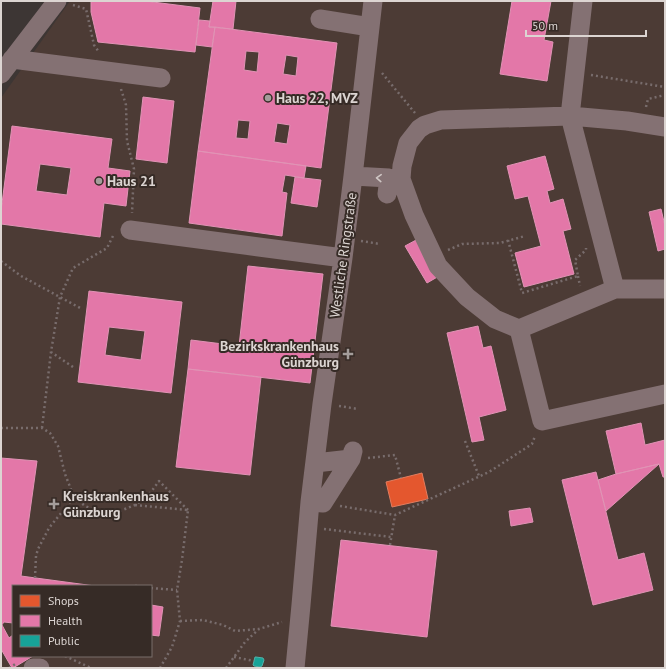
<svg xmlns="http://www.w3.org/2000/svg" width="666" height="669" font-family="'PT Sans',sans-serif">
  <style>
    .built { fill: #4c3b35; fill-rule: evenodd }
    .shops { fill: #e4572e; stroke: #e27d5f }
    .health { fill: #e377a8; stroke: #e193b5; fill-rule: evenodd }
    .public { fill: #17a398; stroke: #52b2a9 }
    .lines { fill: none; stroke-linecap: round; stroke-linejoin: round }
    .path { stroke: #786c6c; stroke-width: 2.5; stroke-dasharray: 2 3; stroke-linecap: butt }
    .minor { stroke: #847173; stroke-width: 19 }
    .oneway { stroke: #cfc6c4 }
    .poi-dot { fill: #a49d9b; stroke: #362b26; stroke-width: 1.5 }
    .labels { text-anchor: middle; stroke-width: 4; stroke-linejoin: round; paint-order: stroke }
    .poi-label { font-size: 14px; font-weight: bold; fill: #dcd5d2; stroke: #362b26; text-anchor: start }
    .street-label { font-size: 14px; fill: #dcd5d2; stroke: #362b26 }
  </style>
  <rect width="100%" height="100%" fill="#3d3634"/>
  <path class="built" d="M70,1H665V668H1V98ZM13,586H151V656H13Z"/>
  <path class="shops" d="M422,473L428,499L392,507L386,482Z"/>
  <path class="health" d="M91,1H145L200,8L195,52L98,42L91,12Z
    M213,1H236L233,29L209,27Z
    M512,1H551L544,40L553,42L547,81L500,74Z
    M199,20L210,21L209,27H215L212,47L196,45Z
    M215,27L337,43L321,168L198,151ZM246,51L259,52L257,72L244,70ZM286,55L298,57L296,76L283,74ZM238,120L250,121L248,139L236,138ZM277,123L290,125L287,144L274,142Z
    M143,97L174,101L167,163L136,159Z
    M12,126L112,139L108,168L130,171L126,206L104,203L100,237L1,224V211ZM40,164L71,168L67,195L36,191Z
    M198,151L306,166L304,178L285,175L282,192L287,193L282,236L189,223Z
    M545,156L554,189L547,191L550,203L563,199L571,229L563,231L574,274L524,287L515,253L541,246L528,196L515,199L507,166Z
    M295,177L321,180L317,207L291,203Z
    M661,209L665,226V249L658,251L649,212Z
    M418,239L439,276L427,283L405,246Z
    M248,266L323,274L310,383L188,369L191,340L239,346Z
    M89,291L182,302L171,393L78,382ZM109,327L145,331L141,360L105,355Z
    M478,326L483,348L491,346L506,410L479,417L484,440L472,442L447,333Z
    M188,369L261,377L250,475L176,467Z
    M641,423L645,445L665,440V477H663L659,464L616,474L606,431Z
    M1,458L37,461L21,576L95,586H13V623L4,622L1,626Z
    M659,464L606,511L598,480L616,474Z
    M596,472L618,560L644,553L653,590L593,605L562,480Z
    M530,508L533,522L511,526L509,511Z
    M341,540L437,551L427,637L331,626Z
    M151,605L163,607L159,636L151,635Z
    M2,625L9,638L13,635V656H33L13,668H12L1,649V626Z"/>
  <path class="public" d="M255,657H256L263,658L264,660L262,666L260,667L254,666L253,665Z"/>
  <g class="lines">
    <path class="path" d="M73,5L86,9L94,45L99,52
      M382,73L415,113
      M591,75L665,87
      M121,89L126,105L127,141L134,169L132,213
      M646,107L648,99L665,95
      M508,240L522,293L578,276L575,260L586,250V248
      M361,241L380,244
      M448,250L462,244L500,243L525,236
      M1,261L21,276L82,309
      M578,276L580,286
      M73,367L51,352L60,297L73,268L107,248L114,234
      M339,406L358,409
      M1,428H42L50,433L58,446L65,474L74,497L85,506L101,513H115L135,505L148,496L159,481L188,510
      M42,428L51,352
      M465,441L479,476
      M368,458L395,455L401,478
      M135,505L187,510
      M340,506L395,515L489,472L532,444L535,436
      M324,529L391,537
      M390,545L395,515
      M35,578L36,556L38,549L49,528L74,497
      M135,586H137
      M151,588L177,590
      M180,621L203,620L223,625L235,631L259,629
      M65,656L91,668
      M234,657L254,661
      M9,668L17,663
      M160,668L172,647L180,621L177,590L182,560L188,510
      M226,668L245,642L259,629L282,622"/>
    <path class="minor" d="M583,1L570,116L615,289
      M320,19L370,27
      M12,59L161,78
      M1,74L57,1
      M665,127L627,121L570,116L441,120L425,125L419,129L408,143L402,166L401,179L414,215L438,266L467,297L495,319L519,329L542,421L665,394
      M353,176L389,178L387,194
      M130,230L343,258
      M519,329L615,289H665
      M315,463L351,459
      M310,502L323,503L351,459L353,451
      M33,668H40
      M295,668L301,605L310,502L322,404L343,258L353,176L373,1"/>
  </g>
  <defs><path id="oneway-chevron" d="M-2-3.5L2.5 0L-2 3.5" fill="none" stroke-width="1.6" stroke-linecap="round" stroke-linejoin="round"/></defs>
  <use class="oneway" href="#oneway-chevron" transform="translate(379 178) rotate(-177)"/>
  <g class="poi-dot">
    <circle cx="268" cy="98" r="4"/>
    <circle cx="99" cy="181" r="4"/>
    <path d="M346 348h4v4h4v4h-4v4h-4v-4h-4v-4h4z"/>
    <path d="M52 498h4v4h4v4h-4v4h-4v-4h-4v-4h4z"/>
  </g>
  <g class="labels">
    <g class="poi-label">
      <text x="276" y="103">Haus 22, MVZ</text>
      <text x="107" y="186">Haus 21</text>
      <text x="339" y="351" text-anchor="end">Bezirkskrankenhaus<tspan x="339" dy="16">Günzburg</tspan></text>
      <text x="63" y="501">Kreiskrankenhaus<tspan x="63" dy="16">Günzburg</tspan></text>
    </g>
    <g class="street-label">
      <text transform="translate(343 255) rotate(-82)" y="5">Westliche Ringstraße</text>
    </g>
  </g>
  <rect width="666" height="669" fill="none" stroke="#dcd5d2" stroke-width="4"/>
  <rect x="12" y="585" width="140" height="72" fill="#362b26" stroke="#786f6b"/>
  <rect x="20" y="595" width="20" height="12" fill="#e4572e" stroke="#786f6b"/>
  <text x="48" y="605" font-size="12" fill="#dcd5d2">Shops</text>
  <rect x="20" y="615" width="20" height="12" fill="#e377a8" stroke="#786f6b"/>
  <text x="48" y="625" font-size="12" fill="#dcd5d2">Health</text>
  <rect x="20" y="635" width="20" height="12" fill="#17a398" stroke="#786f6b"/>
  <text x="48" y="645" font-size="12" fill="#dcd5d2">Public</text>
  <path d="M526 30v6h120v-6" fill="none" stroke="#dcd5d2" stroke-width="2"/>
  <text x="532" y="30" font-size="12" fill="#dcd5d2" stroke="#362b26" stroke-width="3" paint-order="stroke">50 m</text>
</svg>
